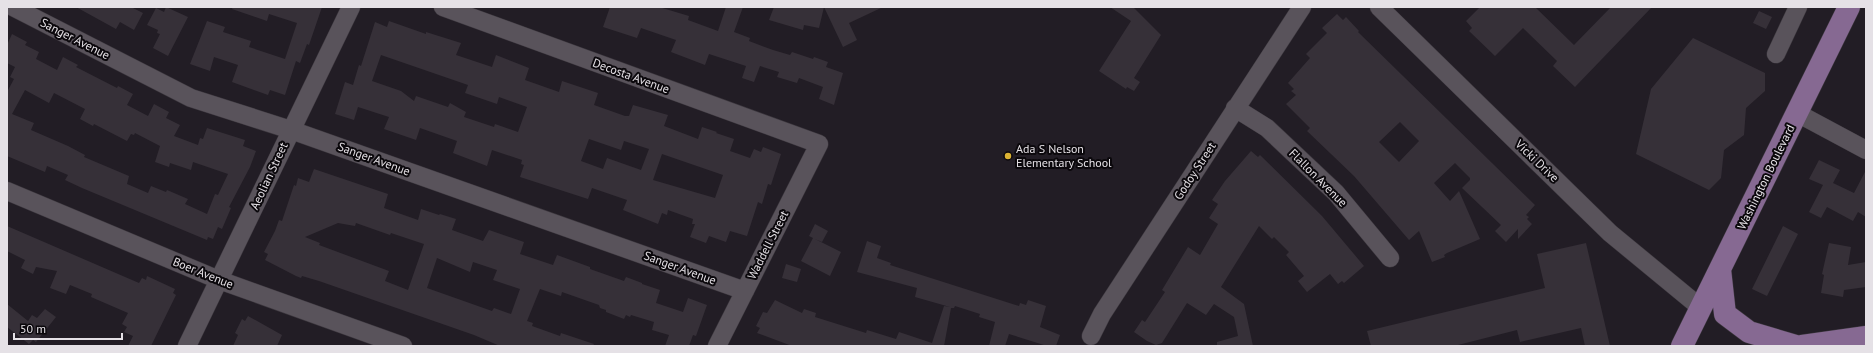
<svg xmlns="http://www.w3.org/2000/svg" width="1873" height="353" font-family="'PT Sans',sans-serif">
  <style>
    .building { fill: #363038; fill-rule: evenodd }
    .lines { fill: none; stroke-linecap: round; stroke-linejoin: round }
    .minor-casing { stroke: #3c373e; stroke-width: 19 }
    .major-casing { stroke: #3c373e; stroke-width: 23 }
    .minor { stroke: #59535b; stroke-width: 18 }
    .major { stroke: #866992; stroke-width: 22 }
    .poi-dot { fill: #dbb233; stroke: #0b080c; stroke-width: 1.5 }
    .labels { text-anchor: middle; stroke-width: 4; stroke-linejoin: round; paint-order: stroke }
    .street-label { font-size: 12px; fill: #e5e1e6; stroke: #0b080c }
    .poi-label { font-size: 12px; fill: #e5e1e6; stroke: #0b080c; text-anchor: start }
  </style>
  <rect width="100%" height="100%" fill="#221d25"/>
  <path class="building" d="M76,7H131L143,13L134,30L120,22L116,29Z
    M166,7L188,17L168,56L153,48L160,34L157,33L158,30L147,25L156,8L164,12Z
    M233,7H322L309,45L307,44L300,63L296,61L285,95L270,90L268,95L232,82L238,65L214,57L210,71L190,64L207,21L225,27L223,32L251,41L249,47L285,59L297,23L269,14L267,21L232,9Z
    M610,7H659L689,16L688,20L718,31L726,7H743L734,32L750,38L749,41L773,50L790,55L792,52L813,59L814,57L828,62L826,67L843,73L834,105L819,99L823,87L799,78L797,83L777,77L779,72L760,66L754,82L742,78L746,66L709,54L705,65L671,52L676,40L641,28L637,38L603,27Z
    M774,7H883L849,23L857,40L843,47L824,7L819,28L804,25L803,30L769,20Z
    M1110,7H1133L1161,35L1134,78L1140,82L1134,91L1127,87L1126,89L1099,71L1131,21Z
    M1480,7H1535L1574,45L1611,7H1652L1575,87L1553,66L1557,61L1523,28L1495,56L1469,31L1472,28L1466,21Z
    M1759,11L1772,17L1766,29L1753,23Z
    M1337,14L1343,20L1346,17L1359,31L1358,32L1535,205L1526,215L1529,217L1527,219L1532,224L1518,239V229L1506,242L1495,231L1501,225L1462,188L1470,180V178L1455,163L1434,183L1450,201L1459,191L1480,239L1447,253L1444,255L1445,257L1432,262L1419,231L1409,240L1354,176L1307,131L1310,128L1286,104L1296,95L1291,91L1294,89L1288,83L1310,58L1306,54L1327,33L1322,28ZM1400,122L1419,141L1399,162L1379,142Z
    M389,21L426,34V32L461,43L456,55L492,67L496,55L529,68L525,80L559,92L562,81L598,93L594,105L625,116H629L633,105L668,115L664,126L698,139L702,127L717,132L716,133L734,139L730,151L750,158L754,149L761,152L763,147L781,154L771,185L768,184L762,204L758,202L747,236L730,231L726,242L709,236L706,243L690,237L695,224H692L693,219L668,210L667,215L662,213L658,224L623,210L627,200L592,188L588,199L520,177L524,165L521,164L522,160L492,150L487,166L453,153L457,141L420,128L416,140L384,129L389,117L358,107L354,120L335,114L345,82L353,85L359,65L361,66L375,22L387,27ZM381,55L468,85L465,93L497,104L499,97L527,107L518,132L495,124L494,127L464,117L466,112L450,103L448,107L416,96L414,101L401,91L372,81ZM589,139L621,150L624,141L649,149L641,170L607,158L603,169L581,161ZM662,154L723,175L715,198L653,180Z
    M12,34L27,42L25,45L39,52L36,59L57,70L63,57L78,65L76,67L117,88L118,86L133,94L127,105L148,116L154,104L169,112L166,118L180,125L174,136L198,145L200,138L203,139L207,128L245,140L243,146L256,151L250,167L229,207L231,208L222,229L218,227L213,239L208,237L207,240L82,188L65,180L68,175L47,166L45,172L7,156V92L14,79L10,77L15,67L7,63V45ZM25,90L49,103L54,93L85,109L80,119L93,126L94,124L127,141L131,134L134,135L135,133L160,146L155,162L169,167L170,163L191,170L193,162L228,174L218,195L215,194L207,214L185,204L188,199L167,190L166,192L151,186L148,193L127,184L129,176L84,157L85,155L68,146L31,130L34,123L12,114Z
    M1693,38L1765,73V91L1746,108L1744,135L1724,150L1721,178L1709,190L1636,154L1651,89Z
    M1251,151L1258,157L1260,155L1322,216L1364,266L1344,283L1342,281L1338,284L1330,274L1307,292L1298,281L1304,276L1286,255L1289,252L1274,237L1272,239L1259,226L1221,287L1244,304L1253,346H1217V342L1238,336L1234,317L1214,304L1206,315L1187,303L1162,343L1156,345L1147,341L1134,332L1142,320L1145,322L1165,292L1162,290L1188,247L1200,255L1218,224L1209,218L1218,204L1212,200L1225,181Z
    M1819,160L1840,170L1833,183L1854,193L1866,170V217L1858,212L1853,221L1827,207L1821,218L1809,212L1823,185L1809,179Z
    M314,169L388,194L384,208L418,220L421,209L439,215L440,214L456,219L452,230L483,241L489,230L524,242L520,254L553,265L557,255L590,267V269L624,281L626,277L642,283V284L660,290L656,303L683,312L688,298L707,305L696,336L693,335L689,346H665L669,335L652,330L654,322L631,315L630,317L626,315L624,319L606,312V310L600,308L599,305L562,292L561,296L540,289L527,321L533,323L532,326L560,336L561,333L594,344L593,346H500L474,335L319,281L302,276L301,278L296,276L265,260L268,254L264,252L275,231L279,220L282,221L294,185L296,186L298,178L309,182ZM338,223L355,226L356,223L390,235L391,233L424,244L408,290L385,281L389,271L319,245L320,243L305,237ZM437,258L470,272L473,262L497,270L493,280L520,289L511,314L494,308L492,311L427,288Z
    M815,224L828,231L822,242L815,239L841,252L830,276L801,261L813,238L809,236Z
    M7,226L139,283L142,278L146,280L147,276L175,289L173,293L176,295L151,346H128L133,336L124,332L127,327L122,324L128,313L91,297L92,294L70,285L66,294L50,288L57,271L36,267L33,274L21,268L25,260L7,251Z
    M1783,226L1798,234L1767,296L1752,289Z
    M867,241L881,246L877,258L891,263L890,265L1019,306L1020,303L1026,305L1028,300L1046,306L1040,327L1060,335L1056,346H1047L1009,334L1005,346H989L995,322L979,317L980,314L955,306L954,308H951L944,346H792L757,333L760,328L756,326L763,312L767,313L775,300L802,313L804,309L816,313L815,317L866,333L867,330L896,339L899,332L932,343L944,306L950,307L915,297L917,288L857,272Z
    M1586,243L1610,346H1585L1581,328L1520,342L1517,330L1454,346H1371L1367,331L1545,288L1537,254Z
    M1829,243L1851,247L1848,265L1866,262V287L1844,290L1843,297L1821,293L1824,275L1822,274Z
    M786,264L801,269L797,282L782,278Z
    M7,304L28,321L32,315L37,318L45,309L56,317L36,342L33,340L29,344L7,327Z
    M248,316L282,335L277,346H233L238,335L235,333L242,319L245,321Z"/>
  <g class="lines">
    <g class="minor-casing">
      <path id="minor" d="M13,7L191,98L291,130L745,291
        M443,7L819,144L717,346
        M1379,7L1610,233L1701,308
        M1776,54L1798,7
        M1235,108L1267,128L1336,193L1390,258
        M1797,113L1866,150
        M7,191L219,280L403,346
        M1091,336L1102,314L1302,7
        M187,346L351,7"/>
    </g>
    <g class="major-casing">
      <path id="major" d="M1720,269L1725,314L1749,332L1796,346
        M1682,346L1849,7
        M1802,346L1866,337"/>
    </g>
    <use href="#minor" class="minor"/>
    <use href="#major" class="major"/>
  </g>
  <circle class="poi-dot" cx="1008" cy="156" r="4"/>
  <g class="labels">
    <g class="street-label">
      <text transform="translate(75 39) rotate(27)" y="4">Sanger Avenue</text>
      <text transform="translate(631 76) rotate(20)" y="4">Decosta Avenue</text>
      <text transform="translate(374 159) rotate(20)" y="4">Sanger Avenue</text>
      <text transform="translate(1537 161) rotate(44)" y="4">Vicki Drive</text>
      <text transform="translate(1195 171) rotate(-57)" y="4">Godoy Street</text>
      <text transform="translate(269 176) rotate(-65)" y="4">Aeolian Street</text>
      <text transform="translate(1766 177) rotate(-64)" y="4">Washington Boulevard</text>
      <text transform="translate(1318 178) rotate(45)" y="4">Flallon Avenue</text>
      <text transform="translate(768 245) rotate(-63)" y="4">Waddell Street</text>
      <text transform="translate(680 268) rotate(20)" y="4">Sanger Avenue</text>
      <text transform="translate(203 273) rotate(22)" y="4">Boer Avenue</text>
    </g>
    <g class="poi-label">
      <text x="1016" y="153">Ada S Nelson<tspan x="1016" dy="14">Elementary School</tspan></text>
    </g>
  </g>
  <rect width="1873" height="353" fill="none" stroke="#e5e1e6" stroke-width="16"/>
  <path d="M14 333v6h108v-6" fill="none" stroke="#e5e1e6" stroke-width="2"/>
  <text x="20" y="333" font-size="12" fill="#e5e1e6" stroke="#0b080c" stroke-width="3" paint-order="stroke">50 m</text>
</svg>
